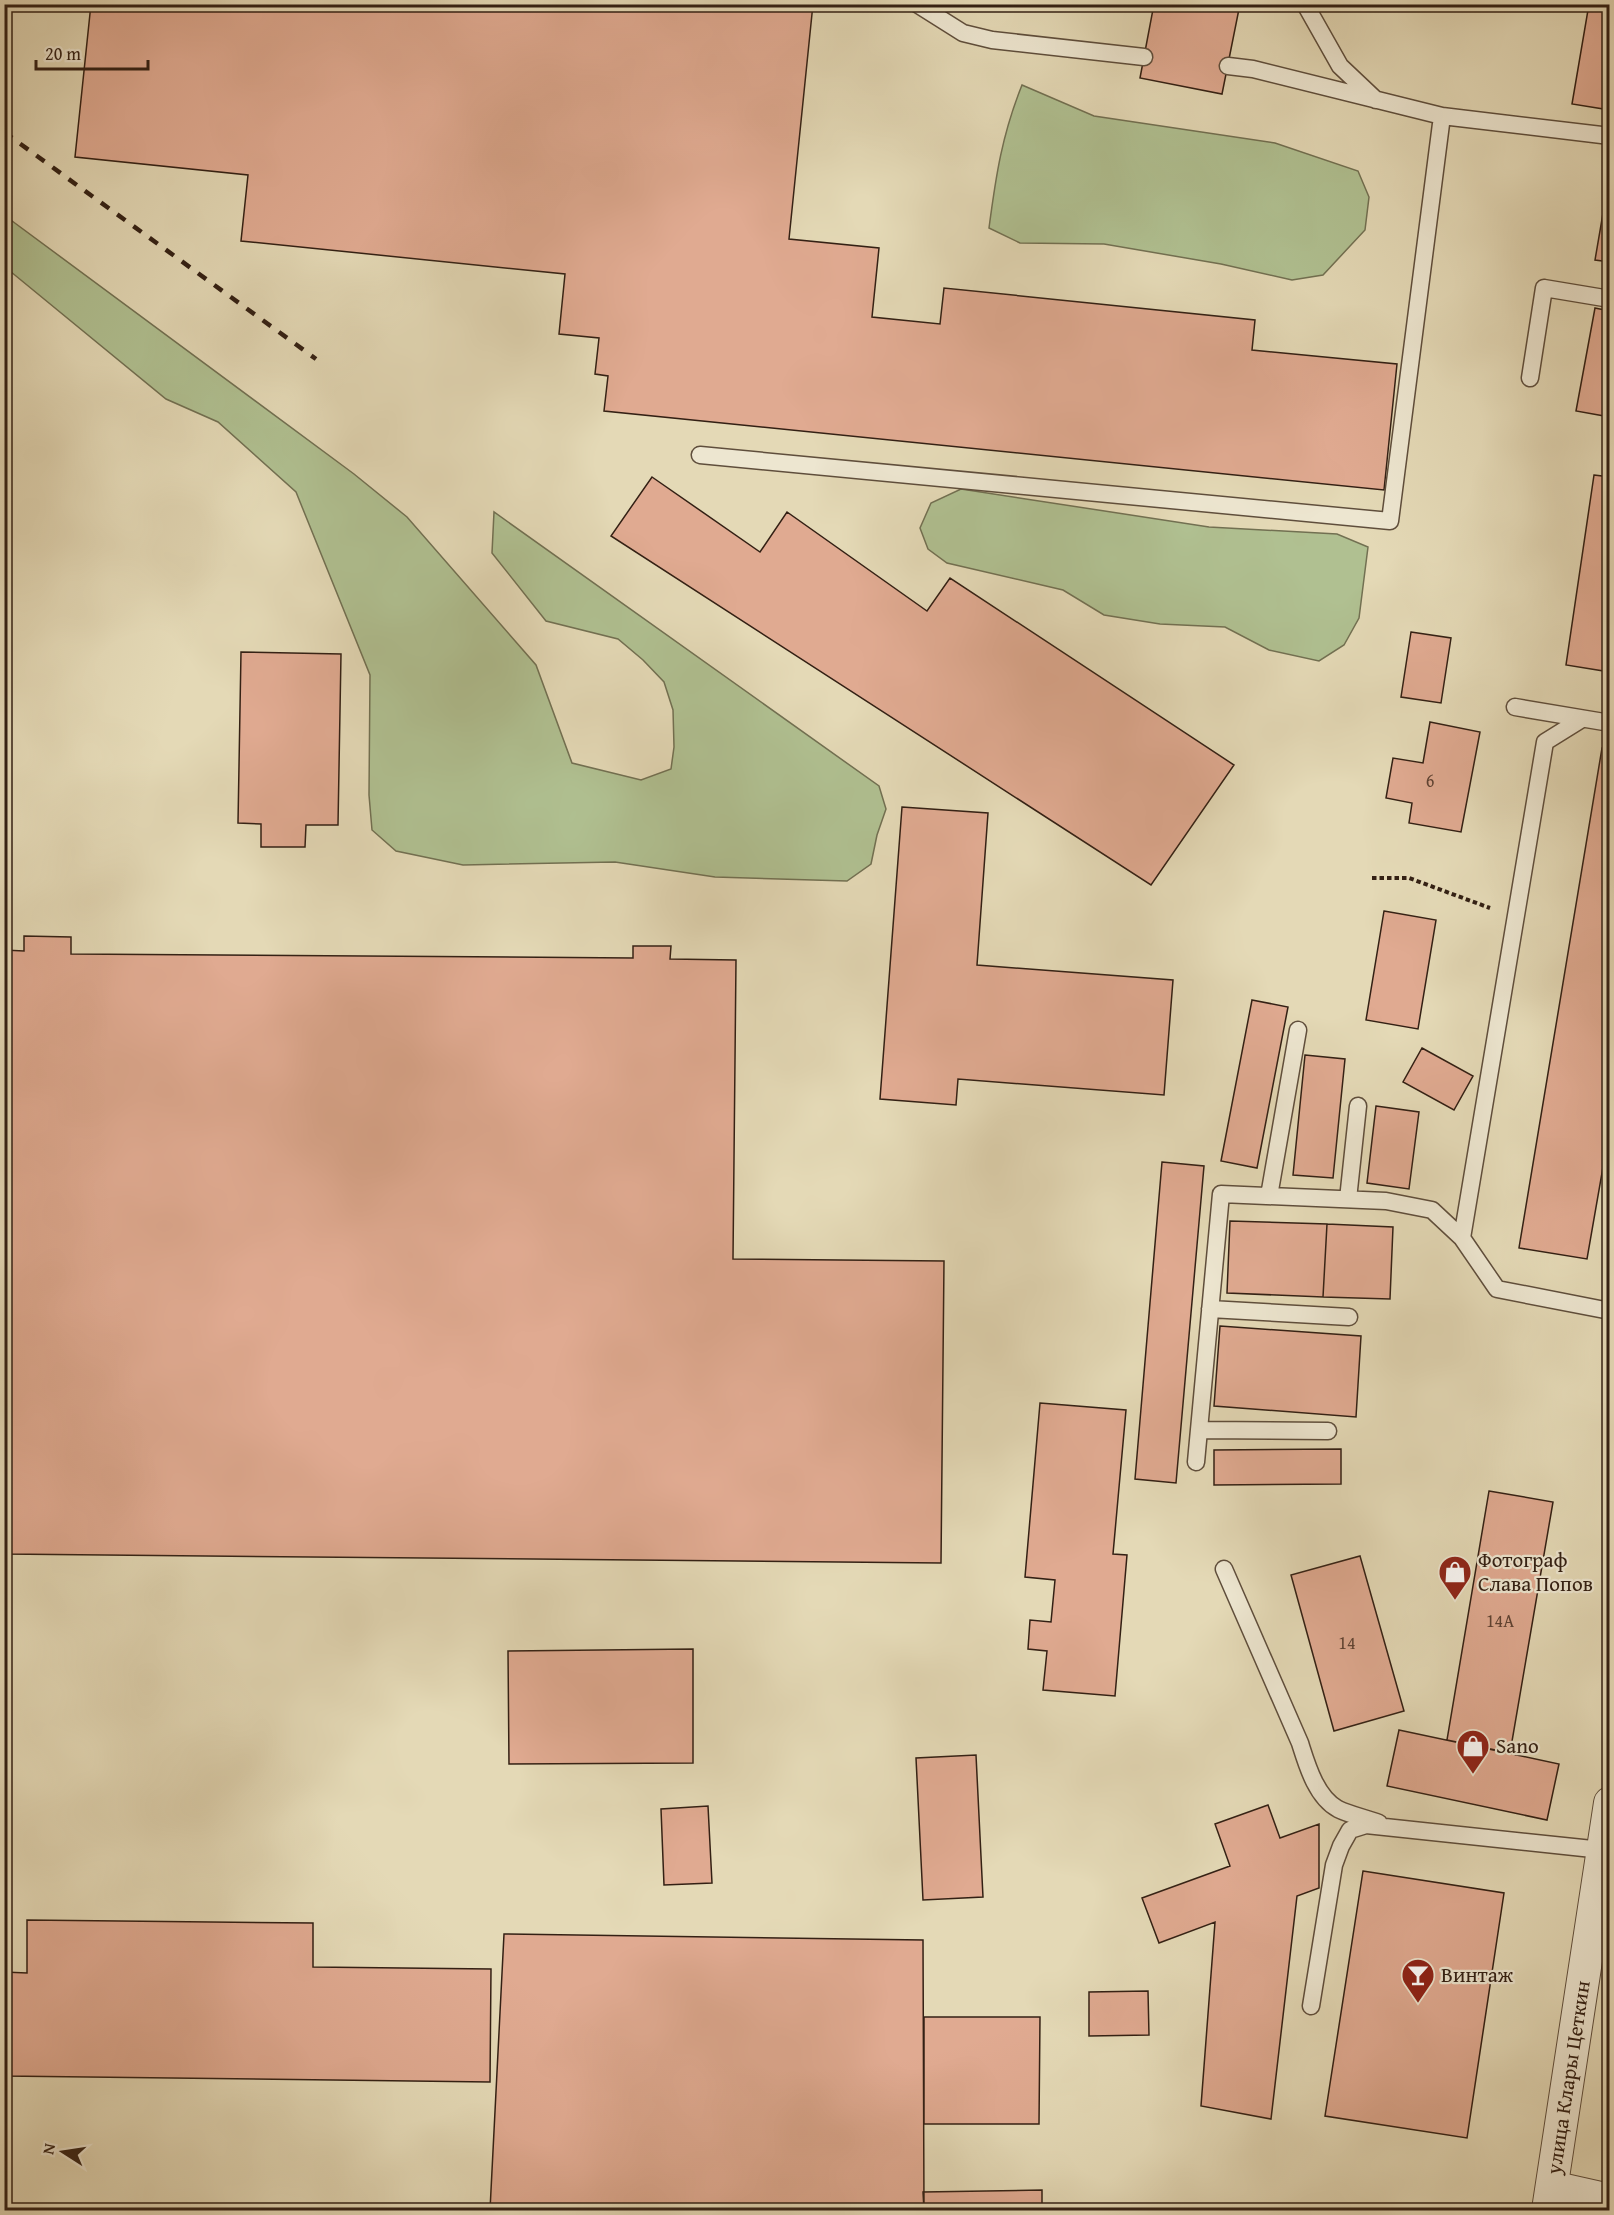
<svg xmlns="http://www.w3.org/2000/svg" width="1614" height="2215" font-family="'Gentium Book Plus',serif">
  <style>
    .green { fill: #b0c091; stroke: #727052; stroke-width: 1.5 }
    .building { fill: #e0aa91; stroke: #332014; stroke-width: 1.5 }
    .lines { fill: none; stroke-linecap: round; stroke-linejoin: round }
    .service-casing { stroke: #5f4e3c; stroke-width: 19 }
    .minor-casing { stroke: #5f4e3c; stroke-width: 34 }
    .path { stroke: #332014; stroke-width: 4; stroke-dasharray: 4.5 3; stroke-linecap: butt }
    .service { stroke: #ede6d0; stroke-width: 16 }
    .minor { stroke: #ede6d0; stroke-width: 32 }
    .rail { stroke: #332014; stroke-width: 4.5; stroke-dasharray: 10 10; stroke-linecap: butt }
    .labels { text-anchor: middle; stroke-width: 4.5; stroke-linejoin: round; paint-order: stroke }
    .number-label { font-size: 18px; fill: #5e4233 }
    .poi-label { font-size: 21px; fill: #332014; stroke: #ede6d0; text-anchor: start }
    .street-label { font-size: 21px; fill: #332014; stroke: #ede6d0 }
  </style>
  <rect width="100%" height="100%" fill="#e4d9b6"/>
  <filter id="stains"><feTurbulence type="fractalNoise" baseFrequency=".00333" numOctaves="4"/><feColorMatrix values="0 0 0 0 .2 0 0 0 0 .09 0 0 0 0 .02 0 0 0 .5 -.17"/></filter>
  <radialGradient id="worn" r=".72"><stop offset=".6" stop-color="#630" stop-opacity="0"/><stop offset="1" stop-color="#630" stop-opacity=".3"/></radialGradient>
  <path class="green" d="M1022,85L1094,116L1275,143L1358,171L1369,197L1365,230L1323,275L1292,280L1221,264L1104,244L1020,243L989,228C996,175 1002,135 1022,85Z
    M4,215L354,474L407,517L536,665L572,763L641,780L671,769L674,747L673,710L664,682L643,660L618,639L546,621L492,553L494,512L879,786L886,809L877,835L871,864L847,881L715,877L615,862L463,865L396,851L372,830L369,795L370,675L296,492L218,422L166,399L5,267Z
    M961,489L1209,527L1337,534L1368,547L1359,618L1344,645L1319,661L1269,650L1225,627L1160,624L1104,615L1063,590L947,563L928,549L920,528L931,503Z"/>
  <path class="building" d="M91,4H813L789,239L879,248L872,317L940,324L944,288L1255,320L1252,350L1397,364L1384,490L604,411L608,376L595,374L599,338L559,334L565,274L241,241L248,175L75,157Z
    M1154,4H1240L1222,94L1140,78Z
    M1589,4H1610V110L1572,104Z
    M1608,184H1610V262L1595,260Z
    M1595,308L1610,311V417L1576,411Z
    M1594,475L1610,477V672L1566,665Z
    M652,477L760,552L787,512L927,611L950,578L1234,765L1151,885L611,536Z
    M1411,632L1451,638L1441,703L1401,697Z
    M241,652L341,654L338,825H306L305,847H261V824L238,823Z
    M1430,722L1480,732L1461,832L1409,823L1412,803L1386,798L1393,758L1423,763Z
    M1602,748L1610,749V1127L1587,1259L1519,1248Z
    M902,807L988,813L977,965L1173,980L1164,1095L958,1079L956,1105L880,1099Z
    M1384,911L1436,920L1418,1029L1366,1020Z
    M24,936L71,937V954L633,958V946H671L670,959L736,960L733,1259L944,1261L941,1563L4,1554V950L24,951Z
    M1252,1000L1288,1007L1257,1168L1221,1161Z
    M1422,1048L1473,1076L1454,1110L1403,1082Z
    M1305,1055L1345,1059L1333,1178L1293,1175Z
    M1376,1106L1419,1112L1409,1189L1367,1183Z
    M1162,1162L1204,1166L1176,1483L1135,1479Z
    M1230,1221L1327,1224L1323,1297L1227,1293Z
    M1327,1224L1393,1227L1390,1299L1323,1297Z
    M1220,1326L1361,1336L1356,1417L1214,1406Z
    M1040,1403L1126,1410L1113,1554L1127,1555L1115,1696L1043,1690L1047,1651L1028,1649L1030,1620L1051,1622L1055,1580L1025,1577Z
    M1341,1449V1484L1214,1485V1450Z
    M1489,1491L1553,1502L1510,1753L1447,1740Z
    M1360,1556L1404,1711L1334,1731L1291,1575Z
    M693,1649V1763L509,1764L508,1651Z
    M1399,1730L1559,1764L1547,1820L1387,1786Z
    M976,1755L983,1897L923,1900L916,1758Z
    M1268,1805L1280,1838L1319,1824V1888L1297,1896L1271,2119L1201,2106L1215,1922L1159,1943L1142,1898L1230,1866L1215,1824Z
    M708,1806L712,1883L664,1885L661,1809Z
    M1363,1871L1504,1893L1467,2138L1325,2116Z
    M27,1920L313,1923V1967L491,1969L490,2082L4,2076V1972L27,1973Z
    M504,1934L923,1940L924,2210H490Z
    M1148,1991L1149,2035L1089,2036V1992Z
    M924,2017H1040L1039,2124H924Z
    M1042,2190V2210H924L923,2192Z"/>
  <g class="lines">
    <g class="service-casing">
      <path id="service" d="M917,4L963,33L992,40L1144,57
        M1305,4L1340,66L1376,100
        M1228,66L1253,69L1442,116L1610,136
        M1530,378L1544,288L1610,299
        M700,455L1390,521L1442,116
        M1515,707L1610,723
        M1582,719L1545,742L1462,1238L1497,1289L1610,1311
        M1269,1196L1298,1030
        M1348,1199L1358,1106
        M1210,1309L1349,1317
        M1199,1430L1328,1431
        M1196,1462L1221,1194L1386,1201L1432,1210L1462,1238
        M1224,1569L1300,1743C1307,1765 1316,1797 1338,1809C1350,1815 1366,1818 1379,1823
        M1311,2006L1334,1865L1341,1846L1350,1830L1366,1825L1602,1850"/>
    </g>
    <g class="minor-casing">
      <g id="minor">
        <path d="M1552,2187L1610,2200"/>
        <path id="s1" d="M1548,2210L1610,1803"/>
      </g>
    </g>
    <path class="path" d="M1372,878H1409L1490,908"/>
    <use href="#service" class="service"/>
    <use href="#minor" class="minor"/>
    <path class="rail" d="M4,132L316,359"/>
  </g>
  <defs>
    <g id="shop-pin" transform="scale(1.725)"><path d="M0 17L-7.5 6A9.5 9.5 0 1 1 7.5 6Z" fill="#8f2418" stroke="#ede6d0"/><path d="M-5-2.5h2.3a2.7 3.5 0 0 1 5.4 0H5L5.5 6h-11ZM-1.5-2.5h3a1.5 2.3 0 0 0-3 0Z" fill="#fff"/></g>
    <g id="bar-pin" transform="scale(1.725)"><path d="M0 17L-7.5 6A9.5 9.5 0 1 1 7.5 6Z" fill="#8f2418" stroke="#ede6d0"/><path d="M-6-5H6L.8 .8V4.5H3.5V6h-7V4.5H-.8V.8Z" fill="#fff"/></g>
  </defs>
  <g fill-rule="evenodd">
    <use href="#shop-pin" x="1455" y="1572"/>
    <use href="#shop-pin" x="1473" y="1746"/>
    <use href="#bar-pin" x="1418" y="1975"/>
  </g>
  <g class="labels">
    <g class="number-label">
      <text x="1430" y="787">6</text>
      <text x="1500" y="1627">14А</text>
      <text x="1347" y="1649">14</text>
    </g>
    <g class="poi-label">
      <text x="1478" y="1567">Фотограф<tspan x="1478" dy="24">Слава Попов</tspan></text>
      <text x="1496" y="1753">Sano</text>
      <text x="1441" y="1982">Винтаж</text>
    </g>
    <g class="street-label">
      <text dy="7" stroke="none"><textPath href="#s1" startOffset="134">улица Клары Цеткин</textPath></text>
    </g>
  </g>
  <rect width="1614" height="2215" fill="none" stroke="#e4d9b6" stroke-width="24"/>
  <rect x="6" y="6" width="1602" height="2203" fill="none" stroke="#332014" stroke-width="3"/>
  <rect x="12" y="12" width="1590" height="2191" fill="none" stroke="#332014" stroke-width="1.5"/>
  <g transform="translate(63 2152) rotate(282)" stroke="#ede6d0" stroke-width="4.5" paint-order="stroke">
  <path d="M0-4.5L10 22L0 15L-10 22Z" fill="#332014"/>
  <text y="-9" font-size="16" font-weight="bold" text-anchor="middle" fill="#332014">N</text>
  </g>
  <path d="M36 60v9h112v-9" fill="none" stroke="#332014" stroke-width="3"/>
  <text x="45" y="60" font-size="18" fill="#332014" stroke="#ede6d0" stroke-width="4.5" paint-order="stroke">20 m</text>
  <rect width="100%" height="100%" filter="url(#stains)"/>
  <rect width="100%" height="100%" fill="url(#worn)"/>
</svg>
